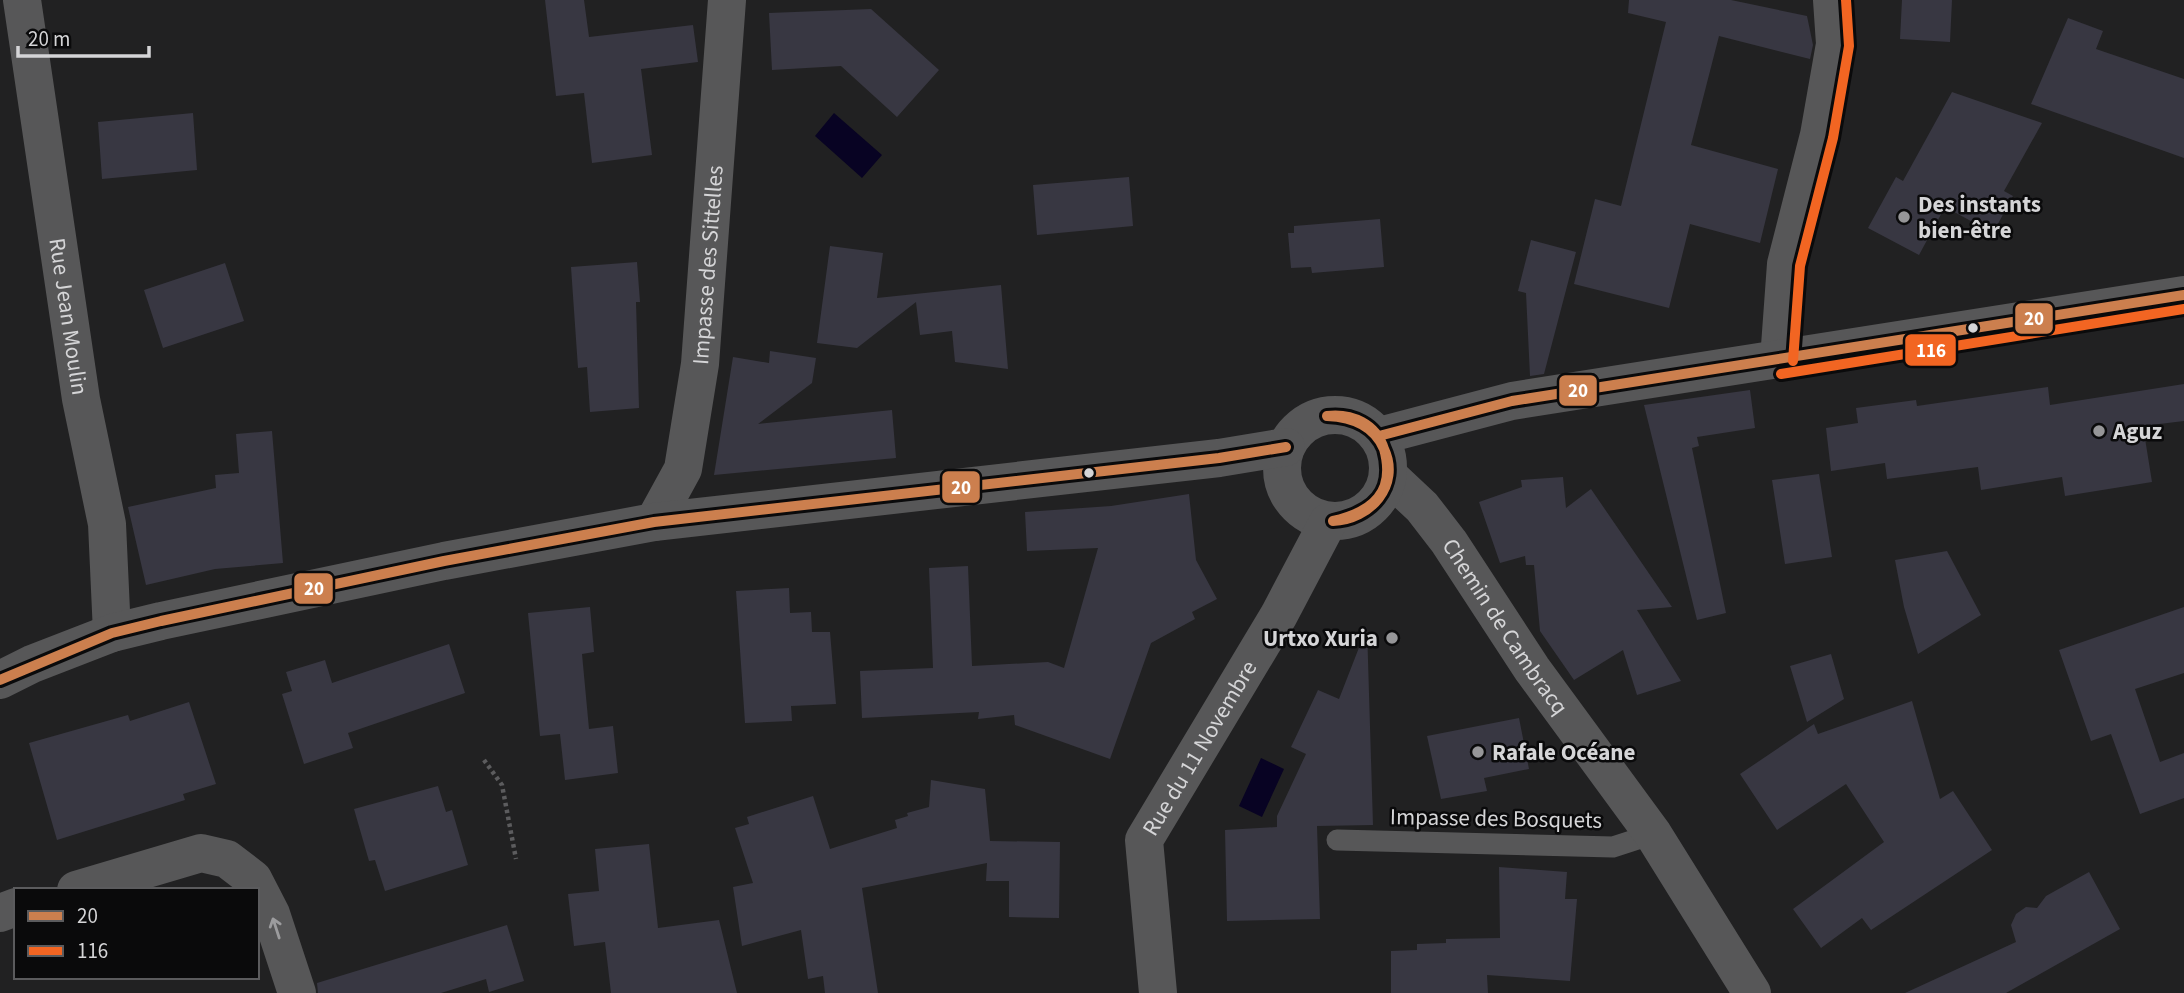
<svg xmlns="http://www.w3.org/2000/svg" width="2184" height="993" font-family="'Source Sans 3',sans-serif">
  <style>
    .water { fill: #080323 }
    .building { fill: #383742 }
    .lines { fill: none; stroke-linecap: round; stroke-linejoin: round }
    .path { stroke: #5c5c5e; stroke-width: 4.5; stroke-dasharray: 3.5 3.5; stroke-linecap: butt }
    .service { stroke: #575758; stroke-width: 21 }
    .minor { stroke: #575758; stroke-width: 38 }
    .tertiary { stroke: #575758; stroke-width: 38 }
    .bus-1-casing { stroke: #0a0a0b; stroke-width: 16 }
    .bus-2-casing { stroke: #0a0a0b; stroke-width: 16 }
    .bus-1 { stroke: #cc7f4e; stroke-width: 10 }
    .bus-2 { stroke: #f26522; stroke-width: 10 }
    .oneway { stroke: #9c9c9e }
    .poi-dot { fill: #969698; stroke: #0a0a0b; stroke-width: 2.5 }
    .bus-dot { fill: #d5d5d7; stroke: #0a0a0b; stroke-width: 2.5 }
    .labels { text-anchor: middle; stroke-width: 5; stroke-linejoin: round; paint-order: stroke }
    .poi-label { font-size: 23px; font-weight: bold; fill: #d5d5d7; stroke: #0a0a0b; text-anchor: start }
    .street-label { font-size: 23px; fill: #d5d5d7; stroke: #0a0a0b }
    .line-badge { stroke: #0a0a0b; stroke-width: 2.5 }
    .badge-label { font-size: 19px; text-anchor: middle; font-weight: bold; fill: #fff }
  </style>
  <rect width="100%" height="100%" fill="#212122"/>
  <path class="water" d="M834,113L882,155L862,178L815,136Z
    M1261,758L1284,769L1262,817L1239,806Z"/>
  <path class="building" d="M545,0H584L589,37L693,25L698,62L641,69L652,155L592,163L584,93L556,96Z
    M1629,0H1731L1807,16L1813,45L1810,59L1719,36L1691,145L1778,169L1760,243L1690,224L1669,308L1574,284L1595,199L1621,206L1666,22L1628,13Z
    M1902,0H1952L1950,42L1900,39Z
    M871,9L939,70L897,117L841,66L772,70L769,13Z
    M2068,18L2103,31L2096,49L2184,79V158L2031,104Z
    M1952,92L2042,123L2004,191L2013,196L1993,233L1945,207L1919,255L1868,228L1896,177L1903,181Z
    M193,113L197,170L102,179L98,122Z
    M1129,177L1133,226L1037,235L1033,185Z
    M1380,219L1384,267L1312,273L1311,267L1291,268L1288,233H1294V226Z
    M1531,240L1576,252L1544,374L1530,376L1526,293L1518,291Z
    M830,246L883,253L877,298L1001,285L1008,369L955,362L952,331L920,335L916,302L857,348L817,343Z
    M637,262L640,302H636L639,408L590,412L587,367L578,368L571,267Z
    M225,263L244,321L163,348L144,290Z
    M770,351L816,358L812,383L758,424L892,410L896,458L714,475L733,357L769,363Z
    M2184,384V421L2143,426L2152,482L2065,496L2062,477L1981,490L1978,467L1887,479L1885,463L1831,471L1826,428L1858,423L1856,408L1916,400L1917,406L2048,387L2050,405Z
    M1750,390L1755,428L1697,437L1699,446L1692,448L1726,613L1697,620L1644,405Z
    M272,431L283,563L215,569L146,585L128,507L216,488L215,475L239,473L236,434Z
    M1819,474L1832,557L1785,564L1772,480Z
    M1563,477L1566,508L1591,489L1672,607L1637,610L1681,681L1637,695L1623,650L1574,680L1540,631L1534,565H1526L1525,556L1500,563L1479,502L1522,487L1521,480Z
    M1189,494L1196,560L1217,599L1192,612L1195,619L1151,643L1110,759L1015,725L1014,715L978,719L979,712L862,718L860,671L933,668L929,568L968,566L972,666L1048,662L1064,668L1098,548L1027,551L1025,512L1111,506Z
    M1947,551L1981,615L1918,654L1904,607L1895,560Z
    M789,588L790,613L811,612L812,632H830L836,704L791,706L792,721L745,723L736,591Z
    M590,607L594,652L582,654L589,729L613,726L618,773L565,780L560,734L540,736L528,613Z
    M2184,607V673L2135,689L2160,762L2184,753V798L2140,814L2111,734L2091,741L2059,650Z
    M1367,627L1373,825L1317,826L1320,919L1227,921L1225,830L1277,827V816L1306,754L1291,747L1318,690L1339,699Z
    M449,644L465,693L348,733L353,748L304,764L282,694L292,691L286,672L325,660L332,683Z
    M1831,654L1844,699L1807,722L1790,666Z
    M1912,701L1940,799L1953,791L1992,850L1871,930L1862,918L1821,948L1793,909L1884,842L1846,784L1777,830L1740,774L1814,724L1818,734Z
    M189,702L216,784L183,794L185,800L57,840L29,743L128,715L130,721Z
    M1519,718L1529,769L1484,778L1487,791L1441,799L1427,736Z
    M931,780L985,789L990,841L1060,842L1059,918L1009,917V881H986L987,863L862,888L878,993H825L823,976L808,979L801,930L742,946L733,887L753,883L735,828L749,824L747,817L813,796L830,849L897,828L895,820L908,816L907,813L929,807Z
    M438,786L446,812L452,810L468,865L385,891L375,860L369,861L354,809Z
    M649,844L658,928L719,920L737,993H611L605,942L574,946L568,894L599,891L595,849Z
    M1499,867L1567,872L1565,899H1577L1570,981L1487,975L1488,993H1391V951L1417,950V944L1446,943V939L1500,938Z
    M2089,872L2120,929L2006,993H1905L2016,942L2011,925L2016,914L2026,907L2037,908L2046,896Z
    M507,925L524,981L489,992L486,979L441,993H318L317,983Z"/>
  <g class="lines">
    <path class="path" d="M484,760L502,785L516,859"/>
    <path class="service" d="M1337,840L1613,847L1653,834"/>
    <g class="minor">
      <path d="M1779,360L1786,264L1819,135L1835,44L1832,0"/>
      <path id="s1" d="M1389,476L1422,507L1449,542L1532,669L1653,834L1752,993"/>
      <path id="s2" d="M654,522L683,469L700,364L727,0"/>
      <path d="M76,890L201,853L227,859L253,879L271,914L297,993"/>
      <path d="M0,913L16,907"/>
    </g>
    <g class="tertiary">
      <path id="s3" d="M22,0L81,399L107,524L112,633"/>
      <circle cx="1335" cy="468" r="53"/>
      <path d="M1379,436L1512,401L2184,295"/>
      <path d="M0,680L32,664L112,633L161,621L444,561L654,522L1219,458L1286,447"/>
      <path id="s4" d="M1158,993L1144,840L1279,615L1328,522"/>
    </g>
    <g class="bus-1-casing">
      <path id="bus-1" d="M1327,416C1351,417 1374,425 1384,449
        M1327,416C1352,413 1376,424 1384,449
        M1379,436L1512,401L2184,295
        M1333,521C1370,520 1401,485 1384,449
        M1333,521C1373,512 1396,492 1384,449
        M0,680L112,633L161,621L444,561L654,522L1219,458L1286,447"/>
    </g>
    <g class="bus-2-casing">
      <path id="bus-2" d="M1793,361L1800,266L1833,138L1849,46L1846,0
        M1781,374L2184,309"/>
    </g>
    <use href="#bus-1" class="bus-1"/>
    <use href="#bus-2" class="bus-2"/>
  </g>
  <defs><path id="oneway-shaft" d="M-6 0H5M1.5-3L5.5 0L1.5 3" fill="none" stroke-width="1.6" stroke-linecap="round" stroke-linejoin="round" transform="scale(1.75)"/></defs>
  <use class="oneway" href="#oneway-shaft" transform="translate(276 928) rotate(-108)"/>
  <g class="poi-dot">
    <circle cx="1904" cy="217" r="7"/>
    <circle cx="2099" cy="431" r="7"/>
    <circle cx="1392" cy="638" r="7"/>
    <circle cx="1478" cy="752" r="7"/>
  </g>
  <g class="bus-dot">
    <circle cx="1973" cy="328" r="6"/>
    <circle cx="1089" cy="473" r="6"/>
  </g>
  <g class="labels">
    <g class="poi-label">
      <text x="1918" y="212">Des instants<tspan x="1918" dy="26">bien-être</tspan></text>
      <text x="2113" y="439">Aguz</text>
      <text x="1378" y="646" text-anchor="end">Urtxo Xuria</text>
      <text x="1492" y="760">Rafale Océane</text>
    </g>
    <g class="street-label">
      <text dy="8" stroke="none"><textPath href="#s2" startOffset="266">Impasse des Sittelles</textPath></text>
      <text dy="8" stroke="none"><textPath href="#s3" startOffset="320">Rue Jean Moulin</textPath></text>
      <text dy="8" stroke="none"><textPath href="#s1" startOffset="191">Chemin de Cambracq</textPath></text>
      <text dy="8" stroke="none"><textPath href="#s4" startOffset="261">Rue du 11 Novembre</textPath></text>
      <text transform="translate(1496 818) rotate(1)" y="8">Impasse des Bosquets</text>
    </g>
  </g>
  <g class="line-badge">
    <rect x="2014" y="302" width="40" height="33" rx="7" fill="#cc7f4e"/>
    <rect x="1904" y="333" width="53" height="34" rx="7" fill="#f26522"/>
    <rect x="1558" y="374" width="40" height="33" rx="7" fill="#cc7f4e"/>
    <rect x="941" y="470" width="40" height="34" rx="7" fill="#cc7f4e"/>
    <rect x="293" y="572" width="41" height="33" rx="7" fill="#cc7f4e"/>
  </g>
  <g class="badge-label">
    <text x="2034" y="325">20</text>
    <text x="1931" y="357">116</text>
    <text x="1578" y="397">20</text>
    <text x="961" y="494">20</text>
    <text x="314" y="595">20</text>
  </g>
  <rect x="14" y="888" width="245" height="91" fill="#0a0a0b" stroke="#5b5b5d" stroke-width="2"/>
  <rect x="28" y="911" width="35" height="10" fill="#cc7f4e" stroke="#5b5b5d" stroke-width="2"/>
  <text x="77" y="923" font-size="21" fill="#d5d5d7">20</text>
  <rect x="28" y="946" width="35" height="10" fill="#f26522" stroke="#5b5b5d" stroke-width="2"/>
  <text x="77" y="958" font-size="21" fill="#d5d5d7">116</text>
  <path d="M18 46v10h131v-10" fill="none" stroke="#d5d5d7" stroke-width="3.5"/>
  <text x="28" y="46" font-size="21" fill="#d5d5d7" stroke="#0a0a0b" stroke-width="5" paint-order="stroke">20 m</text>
</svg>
